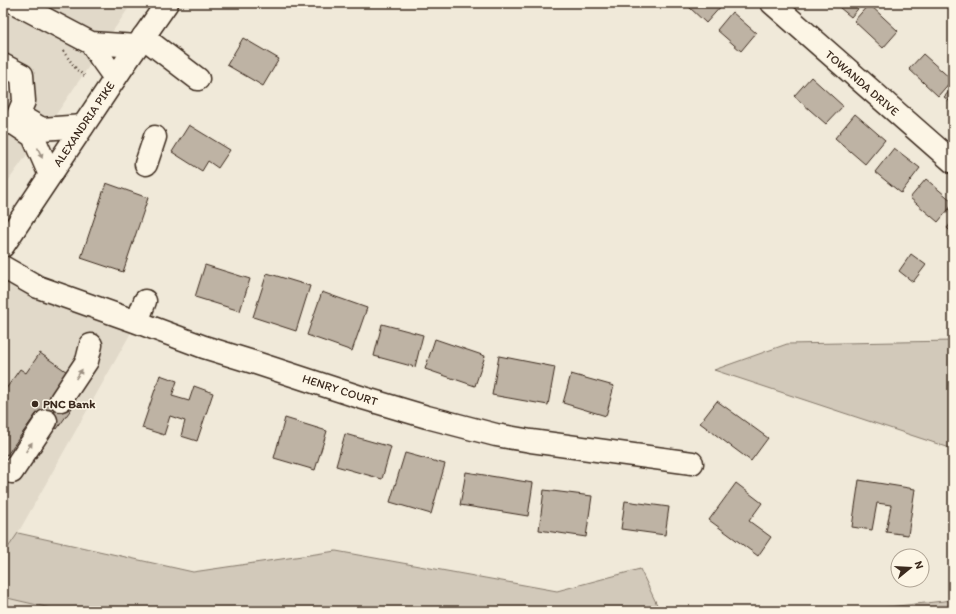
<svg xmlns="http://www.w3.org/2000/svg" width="956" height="614" font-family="Itim,sans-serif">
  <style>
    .built { fill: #e1d9c9 }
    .green { fill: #d2c9ba; stroke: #867a6c }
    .building { fill: #beb3a4; stroke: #3b2a1e }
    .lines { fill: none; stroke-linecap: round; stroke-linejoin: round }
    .minor-casing { stroke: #3b2a1e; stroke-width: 25 }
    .highway-casing { stroke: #3b2a1e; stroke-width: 25 }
    .path { stroke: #3b2a1e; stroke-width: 2.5; stroke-dasharray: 1 3; stroke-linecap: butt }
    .minor { stroke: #fcf5e5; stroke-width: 22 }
    .highway { stroke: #fcf5e5; stroke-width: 22 }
    .oneway { fill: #9c9082 }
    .poi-dot { fill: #3b2a1e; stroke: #fcf5e5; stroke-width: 1.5 }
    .labels { text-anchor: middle; stroke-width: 3; stroke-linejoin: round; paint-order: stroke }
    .street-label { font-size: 12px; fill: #3b2a1e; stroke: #fcf5e5 }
    .poi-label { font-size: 12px; font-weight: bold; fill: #3b2a1e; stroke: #fcf5e5; text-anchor: start }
  </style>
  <rect width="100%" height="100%" fill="#f0e9d9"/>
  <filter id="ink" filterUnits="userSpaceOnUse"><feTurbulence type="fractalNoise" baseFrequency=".025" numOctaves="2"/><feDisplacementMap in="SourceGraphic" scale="8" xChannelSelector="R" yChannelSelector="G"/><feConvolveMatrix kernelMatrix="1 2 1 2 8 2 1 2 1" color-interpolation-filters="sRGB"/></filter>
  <g filter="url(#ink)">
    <path class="built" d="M3,3H132L57,113L3,188Z
      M3,267L137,322L18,533L3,555Z
      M3,597L63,611H3Z"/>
    <path class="green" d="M953,341V449L714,370L787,344Z
      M18,533L193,572L336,551L557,591L640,569L660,611H63L3,597V555Z
      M953,600V611H851Z"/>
    <path class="building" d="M692,3H722L723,4L706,23L689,7Z
      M834,3H863L851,17Z
      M869,4L898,31L883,48L854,21Z
      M732,12L756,33L741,51L717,30Z
      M243,38L279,59L263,86L227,65Z
      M923,54L952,80L938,96L909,69Z
      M811,77L843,106L826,124L794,96Z
      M953,87V104L944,97Z
      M855,114L885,140L865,164L835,138Z
      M189,125L230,150L218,168L208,161L202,171L172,152Z
      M894,148L920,168L901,193L875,172Z
      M926,179L953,202V204L938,222L910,198Z
      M106,183L148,198L123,272L81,258Z
      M953,221V234L947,228Z
      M911,254L926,265L913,282L899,271Z
      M205,265L250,279L240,311L195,297Z
      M267,273L310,286L296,331L253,317Z
      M322,292L367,308L352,351L307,335Z
      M382,324L423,335L415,367L374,356Z
      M435,339L485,356L475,386L425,369Z
      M40,353L70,374L55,395L72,408L57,429L36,414L7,455L3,453V393L20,369L26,373Z
      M499,356L555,367L548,405L492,395Z
      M571,374L614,386L606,416L563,403Z
      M160,375L177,381L172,396L189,401L194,386L213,393L197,441L181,436L185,421L170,416L164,435L142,428Z
      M717,401L768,438L751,461L700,423Z
      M285,418L327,431L315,470L274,458Z
      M345,434L391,447L382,479L336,466Z
      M405,453L445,464L431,514L390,502Z
      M466,472L533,483L528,516L460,505Z
      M859,480L915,489L908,535L886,532L891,505L877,503L872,530L852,527Z
      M736,483L762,503L749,521L771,537L758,556L709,520Z
      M544,490L592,496L586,537L539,530Z
      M625,501L669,507L665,535L621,529Z"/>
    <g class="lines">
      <g class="minor-casing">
        <path id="minor" d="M15,3L91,43L137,46
          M772,3L953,162
          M143,37L198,79
          M91,43L100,57L115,78
          M3,65L22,75L24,101L18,115L42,129L83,126
          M3,124L12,122L33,136L50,175
          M146,164L155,137
          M3,267L38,287L137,322L204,347L256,363L363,398L427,417L496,435L531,441L692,463
          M137,322L145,301
          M61,400L87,361L91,345
          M12,472L46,421"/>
      </g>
      <g class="highway-casing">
        <path id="highway" d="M3,246L126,62L167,3"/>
      </g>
      <path class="path" d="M63,51L77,70L86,77"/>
      <use href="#minor" class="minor"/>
      <use href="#highway" class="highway"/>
    </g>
    <defs><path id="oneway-solid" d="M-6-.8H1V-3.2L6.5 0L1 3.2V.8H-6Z"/></defs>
    <g class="oneway">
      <use href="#oneway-solid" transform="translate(40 153) rotate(66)"/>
      <use href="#oneway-solid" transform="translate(79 374) rotate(-56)"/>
      <use href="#oneway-solid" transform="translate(29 447) rotate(-56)"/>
    </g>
  </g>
  <circle class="poi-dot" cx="35" cy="404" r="4"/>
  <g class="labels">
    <g class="street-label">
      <text transform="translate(862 83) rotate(41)" y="4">TOWANDA DRIVE</text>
      <text transform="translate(84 124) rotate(-56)" y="4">ALEXANDRIA PIKE</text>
      <text transform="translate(340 390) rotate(18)" y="4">HENRY COURT</text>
    </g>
    <g class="poi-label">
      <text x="43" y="408">PNC Bank</text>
    </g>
  </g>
  <rect width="956" height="614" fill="none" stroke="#fcf5e5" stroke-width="16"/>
  <rect x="8" y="8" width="940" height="598" fill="none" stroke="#3b2a1e" stroke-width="1.5" filter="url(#ink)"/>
  <g transform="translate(910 568) rotate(72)"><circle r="19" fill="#fcf5e5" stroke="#afa495"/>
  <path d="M0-3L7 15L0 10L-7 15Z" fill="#3b2a1e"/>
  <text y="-6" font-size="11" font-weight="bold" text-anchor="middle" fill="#3b2a1e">N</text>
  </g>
</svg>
